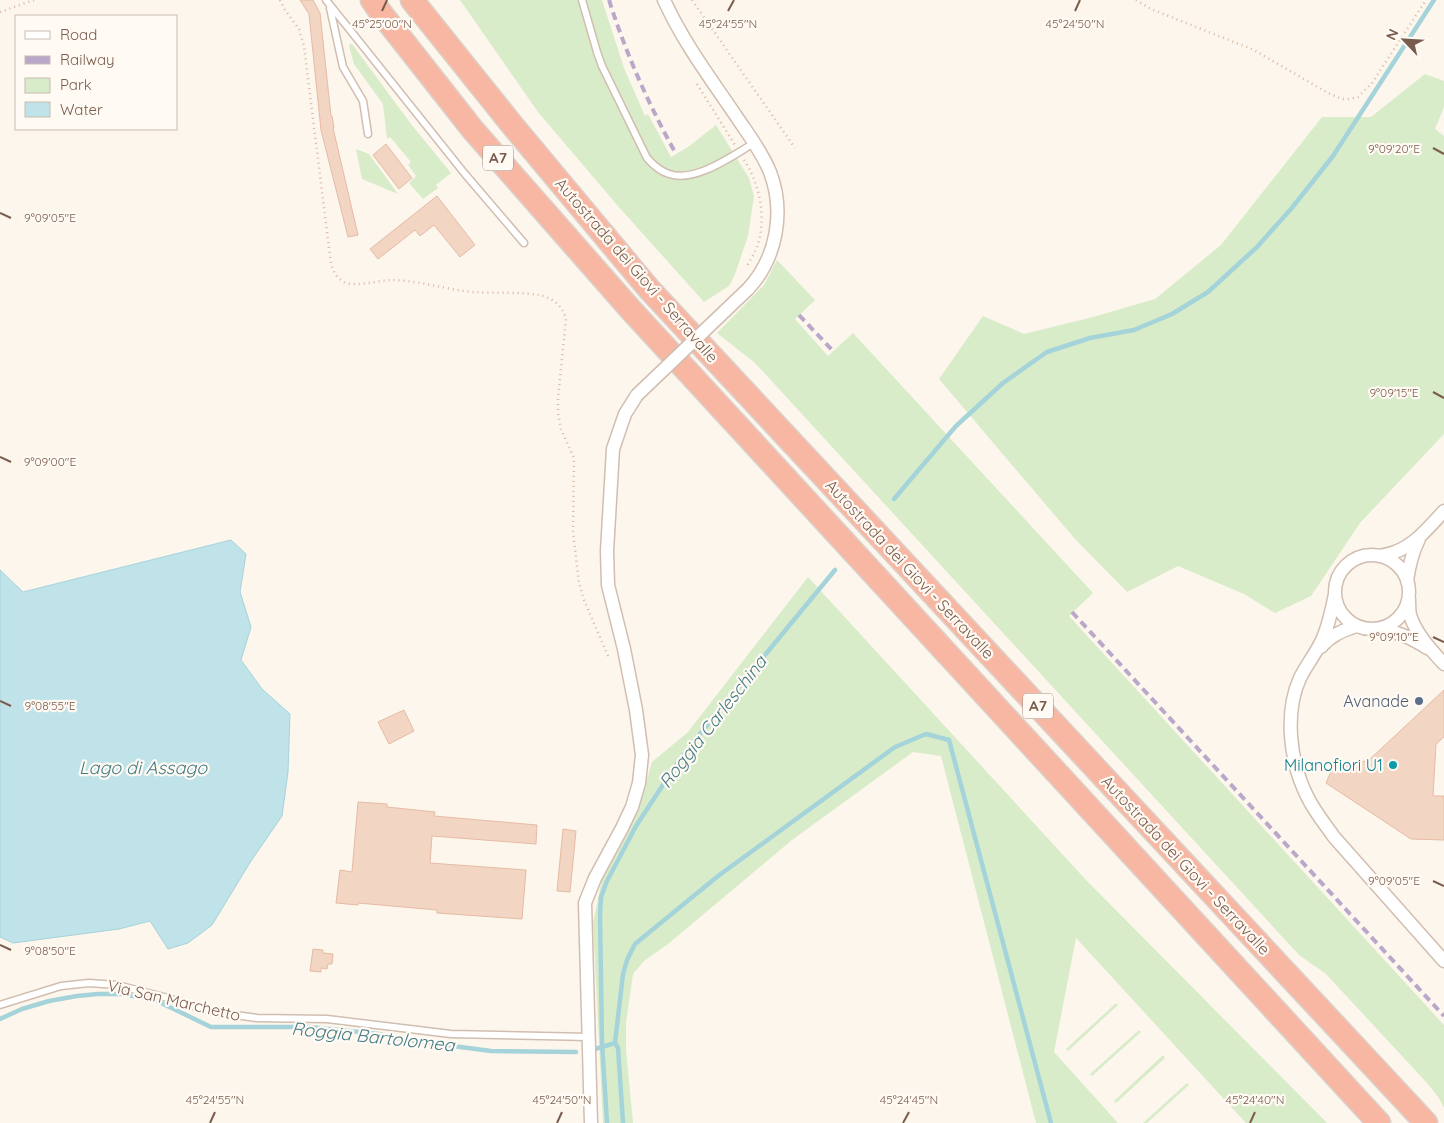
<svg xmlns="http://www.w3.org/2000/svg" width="1444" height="1123" font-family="Quicksand,sans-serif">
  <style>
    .green { fill: #d8ecc9 }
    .water { fill: #bfe3e8; stroke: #a5d3da }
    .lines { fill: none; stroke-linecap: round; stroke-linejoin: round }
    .stream { stroke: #a5d3da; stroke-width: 4.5 }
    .building { fill: #f3d5c3; stroke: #e6bba3 }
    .service-casing { stroke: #d1beb0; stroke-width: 9 }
    .minor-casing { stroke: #d1beb0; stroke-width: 15 }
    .motorway-casing { stroke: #dad1cd; stroke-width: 25 }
    .path { stroke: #d9b8a5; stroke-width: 2.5; stroke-dasharray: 1 4; stroke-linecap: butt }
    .service { stroke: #fff; stroke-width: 6 }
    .minor { stroke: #fff; stroke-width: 12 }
    .motorway { stroke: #f7b7a3; stroke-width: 22 }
    .rail { stroke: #b9a8c9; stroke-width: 4; stroke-dasharray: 8 5; stroke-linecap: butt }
    .minor-bridge-casing { stroke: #d1beb0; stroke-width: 15; stroke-linecap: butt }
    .minor-bridge { stroke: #fff; stroke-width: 12 }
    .ticks { fill: none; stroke: #7a5c4d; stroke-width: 2 }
    .service-dot { fill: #5c6f8a; stroke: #fffaf3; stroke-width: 2 }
    .culture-dot { fill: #0f9aa8; stroke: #fffaf3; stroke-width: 2 }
    .labels { text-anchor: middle; stroke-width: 4.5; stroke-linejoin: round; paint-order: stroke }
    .shield { fill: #fffaf3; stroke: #a28b7f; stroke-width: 1 }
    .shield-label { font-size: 15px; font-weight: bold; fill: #7a5c4d }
    .street-label { font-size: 16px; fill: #7a5c4d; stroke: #fffaf3 }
    .service-label { font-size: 16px; fill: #4e5e75; stroke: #fffaf3; text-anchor: end }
    .culture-label { font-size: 16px; fill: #0d838f; stroke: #fffaf3; text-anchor: end }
    .water-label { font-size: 18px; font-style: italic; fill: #437c86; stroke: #fffaf3 }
    .ticks-label { font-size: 12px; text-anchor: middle; fill: #7a5c4d; stroke: #fffaf3; stroke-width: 4.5; stroke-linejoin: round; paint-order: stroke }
  </style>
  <rect width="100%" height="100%" fill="#fdf6ec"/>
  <path class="green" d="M460,0H602L624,68L645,116L648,114L671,157L688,147L716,125L749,178L754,196L748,236L735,274L729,286L704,302L617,205L538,112Z
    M350,44H352L411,124L451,173L436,185L438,188L423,199L409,183L416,176L408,165L411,162L390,137L387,139L383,104L354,64L349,46Z
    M1425,74L1444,81V107L1435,129L1444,136V434L1360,523L1311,596L1275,613L1244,594L1178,566L1127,592L1075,539L939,379L983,316L1024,334L1093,317L1155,299L1221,245L1322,117H1371Z
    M356,149L369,154L398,194L362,179Z
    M777,260L815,300L795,319L828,356L853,333L1093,593L1069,616L1444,1025V1108L1439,1098L1427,1083L1326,974L1299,955L755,363L717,333L764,285Z
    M808,577L1087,881L1327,1123H1246L1076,938L1054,1052L1118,1123H1036L941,756L913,752L792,840L668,944L644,961L633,974L626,1023V1050L633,1123H603L593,923L602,879L638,809L652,762L688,732Z
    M1116,1003L1118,1005L1068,1051L1066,1049Z
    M1139,1030L1141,1032L1092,1076L1090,1074Z
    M1163,1055L1165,1058L1116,1103L1114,1101Z
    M1187,1083L1189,1085L1147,1123H1143Z"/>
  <path class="water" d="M231,540L246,554L240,592L251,627L241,660L262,689L290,714L288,772L282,816L251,861L212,925L188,943L168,949L150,921L119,929L13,943L0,937V570L23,592Z"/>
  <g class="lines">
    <path class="stream" d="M894,499L956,426L1003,383L1047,352L1090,338L1134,330L1172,314L1208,292L1257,247L1291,209L1333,156L1434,0
      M0,1019L22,1009L49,1001L77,996L98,994H122L155,1000L211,1027H310L379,1034L407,1040L491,1051L576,1052
      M615,1043L623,974L627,960L635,944L718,876L895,747L926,734L949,740L1051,1123
      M595,1049L615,1043L618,1048L623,1123
      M607,1123L602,1042L600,914L601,897L607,881L636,826L674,768L690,746L835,570"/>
  </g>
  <path class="building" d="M300,0H313L320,13L331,116H332L334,128H333L358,235L348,237L321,130L309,14Z
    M386,144L412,178L399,189L373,155Z
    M437,196L475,245L460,257L434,225L420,236L415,230L378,259L370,249Z
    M1444,690V737L1436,744L1433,796H1444V840L1411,839L1326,783L1332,769L1369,760Z
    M404,710L414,731L389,744L378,722Z
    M358,802L387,804V807L435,812L434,816L537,825L536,844L432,836L430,863L526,870L522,919L437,913V910L358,903V905L336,903L340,870L352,872Z
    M563,829L576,831L570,892L557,891Z
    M313,949L323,950V953L333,954L332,964H328L327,969L321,968V972L310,971Z"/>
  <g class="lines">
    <g class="service-casing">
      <path id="service" d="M326,0L465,174L524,243
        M582,0L597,52L602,66L647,158C653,165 660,171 669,174C695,183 732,156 754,143
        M330,8L343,67L363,101L368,134
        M0,1005L61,986L89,983L117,985L168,998L213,1012L257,1018L327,1019L451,1034L589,1037"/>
    </g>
    <g class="minor-casing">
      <path id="minor" d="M664,0C683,42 711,79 736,116C748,134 762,152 770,172C785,211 777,258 748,289
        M1335 592a37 37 0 1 1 74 0a37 37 0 1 1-74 0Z
        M1379,556C1384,555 1390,554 1395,552C1415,545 1430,526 1444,511
        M1407,581C1409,566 1412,553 1419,539
        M1335,594C1332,609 1329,624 1323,638C1317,652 1307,664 1300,678C1284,713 1290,762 1307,796C1314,811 1325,824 1334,837L1444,961
        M1409,599C1409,604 1409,610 1410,615C1416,634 1431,650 1444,664
        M1378,629C1398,632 1410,637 1427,648
        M1321,647C1331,635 1342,631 1356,626
        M591,1123L585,903L595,878L622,828L632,807L639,783L642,755L636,710L624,649L608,585L607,551L613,449L625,414L637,395"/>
    </g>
    <g class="motorway-casing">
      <path id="motorway" d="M372,0L381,13L473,130L631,310L1379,1123
        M412,0L513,126L649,289L1426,1123"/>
    </g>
    <path class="path" d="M280,0L285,10L299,29L304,46L331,264C334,274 340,283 351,284C365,285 380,280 394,280C421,281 447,290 474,292C495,294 523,291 543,296C556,300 563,308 566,319L558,398V413L561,429L574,458L573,532L579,583L584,600L608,656
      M692,0L795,148
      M1136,0L1151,9L1254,50L1328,93L1342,99H1349L1358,97L1372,83L1426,0
      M0,12L34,0
      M697,84L735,145
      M744,160C760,184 767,219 757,247C754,254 750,261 746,268"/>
    <use href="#service" class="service"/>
    <use href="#minor" class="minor"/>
    <use href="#motorway" class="motorway"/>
    <path class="rail" d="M609,0C626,54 649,105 676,154
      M799,315L833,351
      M1072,612L1444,1016"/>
    <g class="minor-bridge-casing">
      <path id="minor-bridge" d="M637,395L748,289"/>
    </g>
    <use href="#minor-bridge" class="minor-bridge"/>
  </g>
  <path class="ticks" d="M382,11L387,0M728,11L734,0M1075,11L1080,0M1433,148L1444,154M0,213L11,218M1433,392L1444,398M0,457L11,462M1433,637L1444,642M0,701L11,706M1433,881L1444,886M0,945L11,950M210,1123L215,1112M557,1123L562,1112M903,1123L909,1112M1250,1123L1255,1112"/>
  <circle class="service-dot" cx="1419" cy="701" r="5"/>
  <circle class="culture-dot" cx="1393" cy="765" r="5"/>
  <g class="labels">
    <g class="shield">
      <rect x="483" y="145.5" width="30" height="25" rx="4"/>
      <rect x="1023" y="693.5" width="30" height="25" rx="4"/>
    </g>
    <g class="shield-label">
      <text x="498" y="163">A7</text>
      <text x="1038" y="711">A7</text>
    </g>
    <g class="street-label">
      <text transform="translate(637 270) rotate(49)" y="6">Autostrada dei Giovi - Serravalle</text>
      <text transform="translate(910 569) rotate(47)" y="6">Autostrada dei Giovi - Serravalle</text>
      <text transform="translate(1186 865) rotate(47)" y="6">Autostrada dei Giovi - Serravalle</text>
      <text transform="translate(174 1000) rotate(13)" y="6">Via San Marchetto</text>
    </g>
    <g class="service-label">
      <text x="1409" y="707">Avanade</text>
    </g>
    <g class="culture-label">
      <text x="1383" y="771">Milanofiori U1</text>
    </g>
    <g class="water-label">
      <text transform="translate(713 722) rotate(-52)" y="6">Roggia Carleschina</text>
      <text x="143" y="774">Lago di Assago</text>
      <text transform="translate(373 1037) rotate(6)" y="6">Roggia Bartolomea</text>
    </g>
  </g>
  <g class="ticks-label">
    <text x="382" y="28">45°25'00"N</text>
    <text x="728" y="28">45°24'55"N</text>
    <text x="1075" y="28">45°24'50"N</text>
    <text x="1394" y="153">9°09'20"E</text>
    <text x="50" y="222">9°09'05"E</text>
    <text x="1394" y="397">9°09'15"E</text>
    <text x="50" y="466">9°09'00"E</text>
    <text x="1394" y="641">9°09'10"E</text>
    <text x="50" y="710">9°08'55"E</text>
    <text x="1394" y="885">9°09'05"E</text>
    <text x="50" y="955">9°08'50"E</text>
    <text x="215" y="1104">45°24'55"N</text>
    <text x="562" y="1104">45°24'50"N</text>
    <text x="909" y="1104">45°24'45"N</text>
    <text x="1255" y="1104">45°24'40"N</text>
  </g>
  <rect x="15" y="15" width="162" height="115" fill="#fffaf3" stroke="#cabbb1"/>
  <rect x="25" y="31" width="25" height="8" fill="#ffffff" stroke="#cabbb1"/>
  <text x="60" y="40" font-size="15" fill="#7a5c4d">Road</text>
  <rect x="25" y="56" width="25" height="8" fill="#b9a8c9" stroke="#cabbb1"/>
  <text x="60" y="65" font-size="15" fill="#7a5c4d">Railway</text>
  <rect x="25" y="78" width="25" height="15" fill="#d8ecc9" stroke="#cabbb1"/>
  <text x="60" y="90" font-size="15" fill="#7a5c4d">Park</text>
  <rect x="25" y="102" width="25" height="15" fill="#bfe3e8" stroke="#cabbb1"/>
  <text x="60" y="115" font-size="15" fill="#7a5c4d">Water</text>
  <g transform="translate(1404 40) rotate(295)" stroke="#fffaf3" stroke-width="4" paint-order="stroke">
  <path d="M0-4L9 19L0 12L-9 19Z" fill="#7a5c4d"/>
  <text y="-8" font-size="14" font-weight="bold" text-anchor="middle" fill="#7a5c4d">N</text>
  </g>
</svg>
